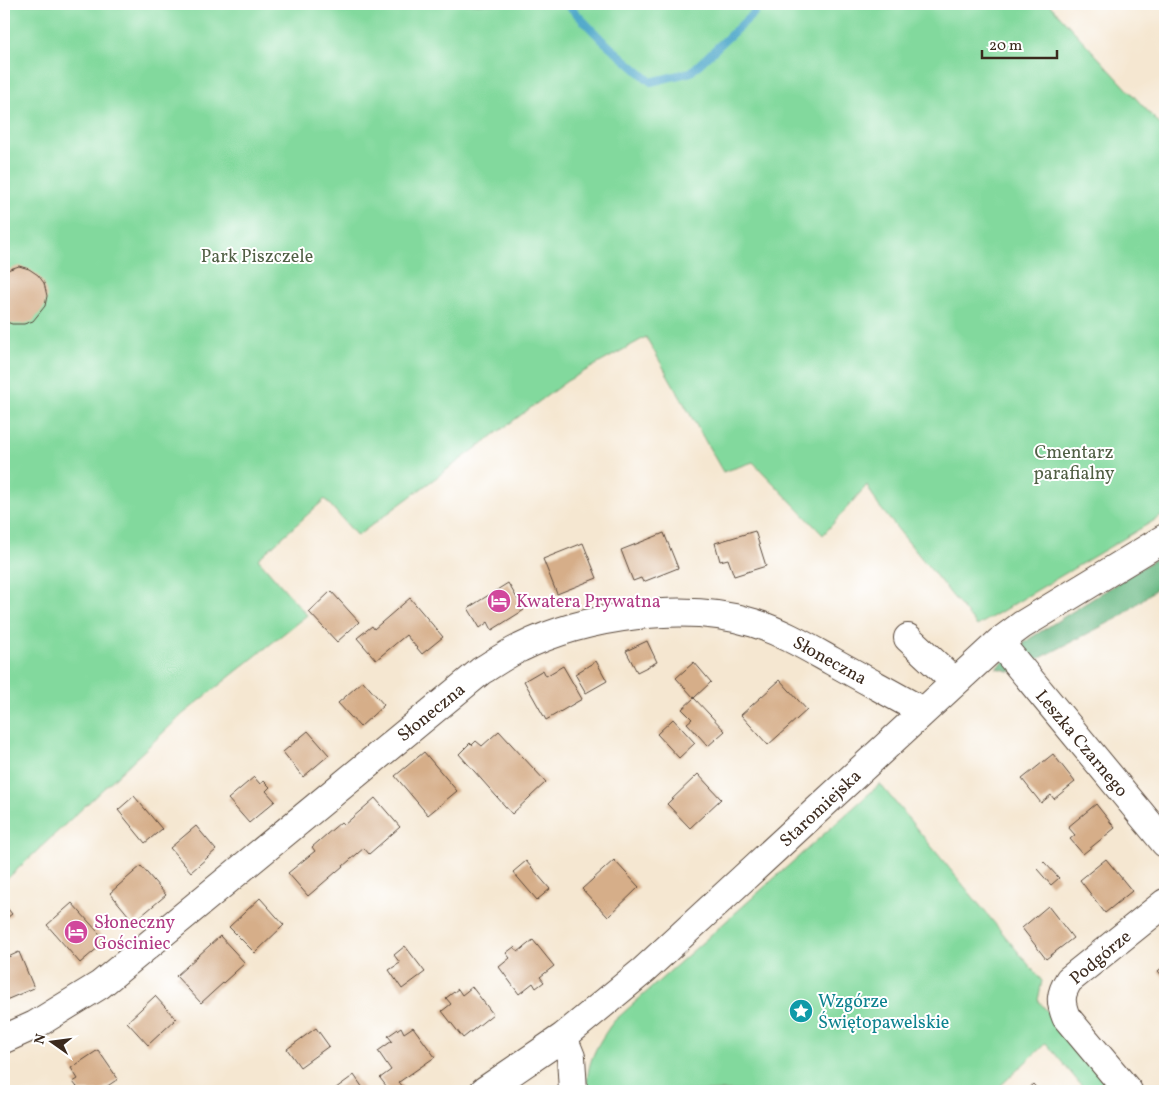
<svg xmlns="http://www.w3.org/2000/svg" width="1169" height="1095" font-family="Vollkorn,serif">
  <style>
    .green { fill: #82d99d; stroke: #5e825e }
    .forest { fill: #69b984; stroke: #527251 }
    .lines { fill: none; stroke-linecap: round; stroke-linejoin: round }
    .stream { stroke: #4ba6c9; stroke-width: 8 }
    .building { fill: #d6ae89 }
    .minor-casing { stroke: #574639; stroke-width: 30 }
    .minor { stroke: #fff; stroke-width: 28 }
    .labels { text-anchor: middle; stroke-width: 4; stroke-linejoin: round; paint-order: stroke }
    .park-label { font-size: 18px; fill: #505f44; stroke: #fff }
    .hotel-label { font-size: 18px; fill: #b23c85; stroke: #fff; text-anchor: start }
    .street-label { font-size: 18px; fill: #3b2a1e; stroke: #fff }
    .culture-label { font-size: 18px; fill: #0d838f; stroke: #fff; text-anchor: start }
  </style>
  <rect width="100%" height="100%" fill="#fff"/>
  <filter id="ink" filterUnits="userSpaceOnUse"><feTurbulence type="fractalNoise" baseFrequency=".02" numOctaves="2"/><feDisplacementMap in="SourceGraphic" scale="10" xChannelSelector="R" yChannelSelector="G"/><feConvolveMatrix kernelMatrix="1 2 1 2 8 2 1 2 1" color-interpolation-filters="sRGB"/></filter>
  <filter id="wash" filterUnits="userSpaceOnUse"><feTurbulence type="fractalNoise" baseFrequency=".0096" numOctaves="4" result="noise"/><feDisplacementMap in="SourceGraphic" scale="20" xChannelSelector="R" yChannelSelector="G"/><feGaussianBlur stdDeviation="1.12" result="paint"/><feColorMatrix in="noise" values="0 0 0 0 0 0 0 0 0 0 0 0 0 0 0 0 0 1.4 0 .05"/><feComposite in="paint" operator="in"/></filter>
  <g filter="url(#wash)">
    <rect width="100%" height="100%" fill="#f5e7d1"/>
    <path class="green" d="M4,4H1049L1165,130V514L977,626L878,505L867,485L823,535L753,462L723,472L646,337L567,381L357,536L325,499L258,559L307,615L183,714L7,879L4,876Z
      M880,784L1042,981L1038,1000L1111,1091H1086L1046,1043L995,1091H587C586,1062 597,1045 613,1022Z"/>
    <path class="forest" d="M1165,553V582L1120,617L1013,672L996,668L1029,639Z"/>
    <g class="lines">
      <path class="stream" d="M567,4L602,40L651,82L691,72L754,13L757,4"/>
    </g>
    <g id="blocks">
      <path class="building" d="M19,266L29,269L38,275L44,283L47,296L45,306L33,321L24,324H12L4,321V271Z
        M755,531L766,566L734,576L728,559L720,561L715,543Z
        M664,533L678,568L643,582L641,578L633,581L621,550Z
        M583,543L597,578L557,594L543,559Z
        M508,583L524,610L492,630L488,622L480,628L468,608Z
        M331,591L359,622L337,642L309,612Z
        M410,598L443,637L422,654L406,635L376,660L357,638L372,626L374,629Z
        M647,641L657,662L637,672L626,651Z
        M596,661L607,681L586,693L575,674Z
        M694,662L711,682L694,698L676,678Z
        M563,666L582,699L546,720L524,681L543,670L546,676Z
        M780,680L807,710L768,745L741,715Z
        M363,681L384,705L360,727L338,703Z
        M694,698L725,731L708,746L687,723L692,719L682,709Z
        M673,719L695,743L679,758L657,734Z
        M308,731L329,755L303,777L283,752Z
        M499,731L546,782L512,814L459,754L470,743L472,745L476,741L482,746Z
        M424,752L457,791L428,815L395,776Z
        M1053,754L1075,782L1054,799L1051,795L1041,803L1022,779Z
        M698,774L721,799L690,828L667,804Z
        M254,777L260,784L264,781L270,787L266,791L275,801L249,823L228,799Z
        M134,796L162,829L145,843L118,810Z
        M375,798L400,827L369,854L364,848L308,896L288,873L315,851L312,847L341,822L344,825Z
        M1096,804L1115,828L1083,854L1070,839L1075,835L1068,827Z
        M196,826L216,850L191,872L170,848Z
        M1106,859L1132,891L1105,913L1080,880Z
        M614,860L639,887L608,917L582,889Z
        M526,861L550,889L537,900L513,872Z
        M1044,862L1059,878L1051,885L1037,869Z
        M141,866L166,895L134,922L110,893Z
        M260,898L284,925L255,953L229,927Z
        M72,903L106,941L80,963L47,925Z
        M4,904L12,914L4,920Z
        M1048,906L1073,938L1046,959L1022,928Z
        M220,936L245,963L201,1003L176,976Z
        M533,940L554,966L540,977L544,982L536,988L533,983L519,994L499,967L510,958L506,953L514,947L518,952Z
        M405,946L425,972L402,989L389,970L400,963L394,955Z
        M19,952L34,988L6,1000L4,995V959Z
        M1165,965V979L1158,971Z
        M472,987L493,1014L463,1038L442,1011L451,1004L446,998L458,989L462,995Z
        M155,996L176,1019L148,1045L127,1022Z
        M401,1027L404,1033L413,1027L435,1057L399,1082L404,1088L400,1091H390L380,1078L391,1070L378,1051L392,1041L388,1036Z
        M316,1028L329,1046L300,1067L287,1049Z
        M98,1050L118,1079L100,1091H80L73,1082L78,1079L71,1068Z
        M354,1075L365,1091H332Z
        M1033,1084L1039,1091H1025Z"/>
    </g>
  </g>
  <g filter="url(#ink)">
    <use href="#blocks" fill-opacity="0" stroke="#574639" stroke-width="1"/>
    <g class="lines">
      <g class="minor-casing">
        <path id="minor" d="M908,638L955,682
          M999,642L1165,843
          M563,1037L571,1057L573,1091
          M4,1039L35,1025L100,985L481,671C494,663 507,654 520,648C584,616 685,601 754,623C782,632 807,647 832,661C862,678 892,694 922,711
          M484,1091L563,1037L644,970L999,642L1022,625L1165,538
          M1128,1091L1066,1017C1060,1002 1060,994 1069,980L1165,903"/>
      </g>
      <use href="#minor" class="minor"/>
    </g>
  </g>
  <defs>
    <g id="hotel-disc" transform="scale(1.25)"><circle r="9.5" fill="#d1479c" stroke="#fff"/><path d="M-6-4.5h1.5V1H6V5H4.5V3h-9V5H-6ZM-4 0a1.8 1.8 0 1 1 3.6 0ZM.5 0V-2.5h3Q6-2.5 6 0Z" fill="#fff"/></g>
    <g id="sight-disc" transform="scale(1.25)"><circle r="9.5" fill="#0f9aa8" stroke="#fff"/><path d="M0-6L1.8-2.2L6-1.7L2.9 1.2L3.7 5.4L0 3.3L-3.7 5.4L-2.9 1.2L-6-1.7L-1.8-2.2Z" fill="#fff"/></g>
  </defs>
  <g fill-rule="evenodd">
    <use href="#hotel-disc" x="499" y="601"/>
    <use href="#hotel-disc" x="76" y="932"/>
    <use href="#sight-disc" x="801" y="1011"/>
  </g>
  <g class="labels">
    <g class="park-label">
      <text x="257" y="262">Park Piszczele</text>
      <text x="1074" y="458">Cmentarz<tspan x="1074" dy="21">parafialny</tspan></text>
    </g>
    <g class="hotel-label">
      <text x="516" y="607">Kwatera Prywatna</text>
      <text x="94" y="928">Słoneczny<tspan x="94" dy="21">Gościniec</tspan></text>
    </g>
    <g class="street-label">
      <text transform="translate(830 660) rotate(29)" y="6">Słoneczna</text>
      <text transform="translate(431 712) rotate(-39)" y="6">Słoneczna</text>
      <text transform="translate(1082 743) rotate(50)" y="6">Leszka Czarnego</text>
      <text transform="translate(820 808) rotate(-43)" y="6">Staromiejska</text>
      <text transform="translate(1100 957) rotate(-40)" y="6">Podgórze</text>
    </g>
    <g class="culture-label">
      <text x="818" y="1007">Wzgórze<tspan x="818" dy="21">Świętopawelskie</tspan></text>
    </g>
  </g>
  <rect width="1169" height="1095" fill="none" stroke="#fff" stroke-width="20"/>
  <g transform="translate(52 1042) rotate(284)" stroke="#ffffff" stroke-width="4" paint-order="stroke">
  <path d="M0-4L9 19L0 12L-9 19Z" fill="#3b2a1e"/>
  <text y="-8" font-size="14" font-weight="bold" text-anchor="middle" fill="#3b2a1e">N</text>
  </g>
  <path d="M982 50v8h75v-8" fill="none" stroke="#3b2a1e" stroke-width="2.5"/>
  <text x="989" y="50" font-size="15" fill="#3b2a1e" stroke="#ffffff" stroke-width="4" paint-order="stroke">20 m</text>
</svg>
